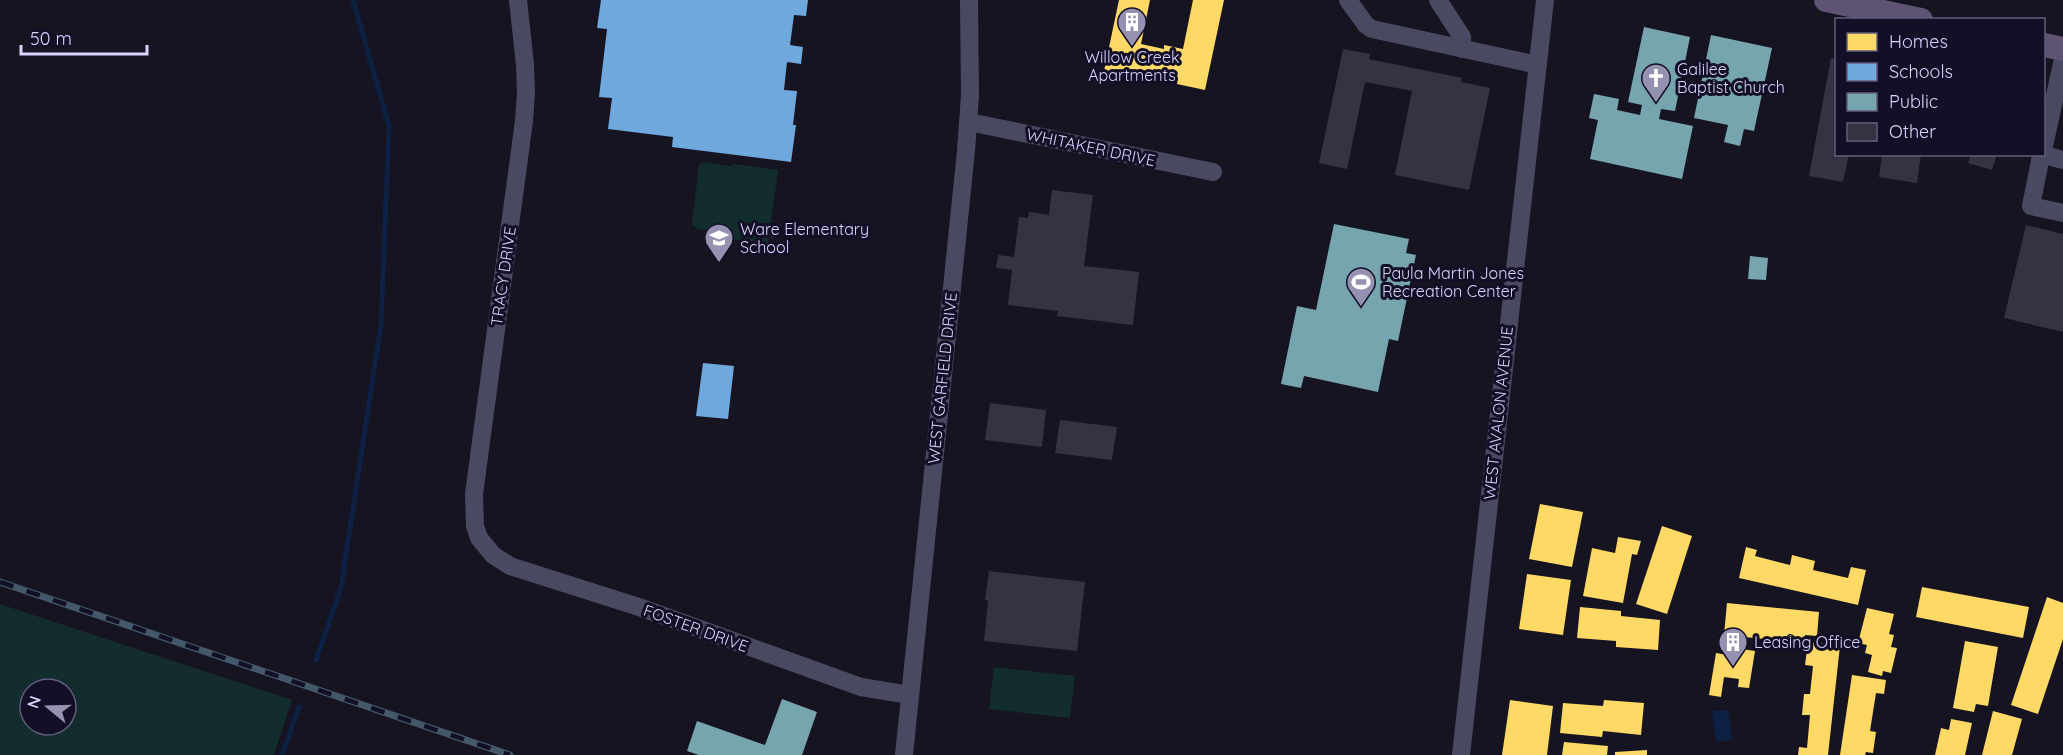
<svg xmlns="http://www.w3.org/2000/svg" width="2063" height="755" font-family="Quicksand,sans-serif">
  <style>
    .green { fill: #132c2d; fill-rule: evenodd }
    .water { fill: #0d2144 }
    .homes { fill: #ffd966 }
    .schools { fill: #6fa8dc }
    .public { fill: #76a5af }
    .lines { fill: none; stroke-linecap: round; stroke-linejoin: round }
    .stream { stroke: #0d2144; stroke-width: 5 }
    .building { fill: #343243 }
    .minor { stroke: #4a4962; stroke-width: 18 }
    .major { stroke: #5e5373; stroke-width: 24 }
    .rail-casing { stroke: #43596b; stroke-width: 7 }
    .rail { stroke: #130f26; stroke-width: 4.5; stroke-dasharray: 14; stroke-linecap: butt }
    .labels { text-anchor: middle; stroke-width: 6; stroke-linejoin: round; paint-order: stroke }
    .poi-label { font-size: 16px; fill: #d9d4ff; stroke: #130f26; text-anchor: start }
    .street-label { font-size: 16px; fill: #d9d4ff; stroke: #130f26 }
  </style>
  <rect width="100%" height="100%" fill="#161421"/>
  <path class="green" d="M705,162L730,166L734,164L778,170L768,244L722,238L712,231L698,229L692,225L699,164Z
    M0,604L292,700L274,755H0ZM30,689H66V725H30Z
    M994,667L1075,676L1070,718L989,709Z"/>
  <path class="water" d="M1728,710L1732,740L1716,742L1712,711Z"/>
  <path class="homes" d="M1119,0H1150L1141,44L1164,49V45L1183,49L1193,0H1224L1205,90L1177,84L1178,78L1138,69L1136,78L1104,71Z
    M1540,504L1583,512L1572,567L1529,559Z
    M1662,526L1692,536L1667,614L1636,604Z
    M1618,537L1641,541L1637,555L1632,554L1623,603L1583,596L1592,548L1615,553Z
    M1746,547L1757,550L1755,556L1790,565L1792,555L1815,561L1813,570L1848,578L1851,567L1866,570L1858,605L1739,578Z
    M1527,574L1571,580L1563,635L1519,629Z
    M1922,587L2029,607L2023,638L1916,617Z
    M2047,597L2063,603V639L2038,714L2011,705Z
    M1727,603L1819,612L1817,636L1805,635L1804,643L1724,635Z
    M1580,607L1621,611V616L1660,620L1658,650L1616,647V641L1577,638Z
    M1867,608L1894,614L1889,634L1894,635L1891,647L1897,648L1891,673L1883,671L1882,676L1868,672L1872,655L1865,653L1867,645L1858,643Z
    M1965,641L1998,647L1988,706L1976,704L1974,712L1953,708Z
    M1808,642L1840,646L1828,755H1798L1799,747L1807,748L1810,715H1802L1804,694H1810L1813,666L1805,665Z
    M1742,649L1755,651L1749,688L1738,687L1739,679L1724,677L1721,697L1709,695L1716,653L1740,657Z
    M1852,675L1886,680L1884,694L1876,693L1870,731L1876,732L1873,753L1866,752L1865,755H1840Z
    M1510,700L1553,706L1547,755H1502Z
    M1604,700L1644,703L1641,735L1603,731L1602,737L1560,733L1563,703L1603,706Z
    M1993,711L2022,719L2012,755H1982Z
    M1951,719L1972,723L1965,755H1935L1941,728L1949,730Z
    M1564,742L1608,746L1607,755H1562Z
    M1647,750V755H1615V752Z"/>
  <path class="schools" d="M601,0H808L806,16L794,15L790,45L803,47L801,64L787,62L784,90L797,91L793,125H796L791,162L672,147L673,137L608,129L612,98L599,97L607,29L597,28Z
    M703,363L734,366L728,419L696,416Z"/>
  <path class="public" d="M1644,27L1690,37L1675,111L1661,109L1659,119L1693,126L1682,179L1590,159L1598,120L1589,118L1594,94L1619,99L1617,110L1640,115L1642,105L1628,102Z
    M1711,35L1772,48L1754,131L1744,129L1740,146L1724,142L1728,125L1694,118Z
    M1334,224L1409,239L1406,253L1416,255L1398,341L1389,339L1378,392L1304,376L1301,388L1281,384L1297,306L1316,310Z
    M1750,256L1768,258L1766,280L1748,279Z
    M782,699L817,712L802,755H699L687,751L697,721L765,745Z"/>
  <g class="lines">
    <path class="stream" d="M316,660L341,588L381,324L389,126L353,0
      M282,755L299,707"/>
  </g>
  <path class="building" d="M1343,49L1370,54L1369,59L1462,78L1461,82L1490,88L1469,190L1395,175L1412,91L1365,82L1347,169L1319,163Z
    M1831,58L1836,59V154H1849L1843,182L1809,176Z
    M1882,154H1921L1917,183L1879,177Z
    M1971,154H1997L1992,170L1968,163Z
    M1052,190L1093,195L1084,266L1139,272L1133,325L1057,316L1058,311L1008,305L1012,270L996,268L998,255L1014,257L1019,217L1028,218L1029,212L1049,215Z
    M2026,225L2063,234V332L2004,318Z
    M990,403L1046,410L1042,447L985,440Z
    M1060,420L1117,427L1112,460L1055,453Z
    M989,571L1085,582L1077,651L984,641L988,601L985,600Z"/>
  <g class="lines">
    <path class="minor" d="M518,0L525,65L526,93L524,121L474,494L475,526L479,538L493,555L510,566L639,607L861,687L910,695
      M1348,0L1366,25L1372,29L1538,65
      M1438,0L1462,37V49
      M969,122L1213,172
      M2044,146L2063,59
      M2042,154L2063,160
      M2041,156L2031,206L2063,213
      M904,755L966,151L970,95L969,0
      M1461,755L1545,0"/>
    <path class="major" d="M1826,0L1921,20
      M2044,45L2063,49"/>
    <g class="rail-casing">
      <path id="rail" d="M0,582L510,755"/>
    </g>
    <use href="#rail" class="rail"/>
  </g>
  <defs>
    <g id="building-pin" transform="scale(1.5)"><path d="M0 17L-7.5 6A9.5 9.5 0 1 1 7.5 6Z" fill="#9591b1" stroke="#130f26"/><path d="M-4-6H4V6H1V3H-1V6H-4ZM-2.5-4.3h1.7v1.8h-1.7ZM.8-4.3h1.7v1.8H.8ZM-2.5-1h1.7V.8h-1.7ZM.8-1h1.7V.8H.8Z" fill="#fff"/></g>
    <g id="church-pin" transform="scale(1.5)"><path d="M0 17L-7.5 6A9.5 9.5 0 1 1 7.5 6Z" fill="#9591b1" stroke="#130f26"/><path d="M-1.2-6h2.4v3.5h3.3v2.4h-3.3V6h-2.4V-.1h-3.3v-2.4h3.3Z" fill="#fff"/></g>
    <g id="school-pin" transform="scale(1.5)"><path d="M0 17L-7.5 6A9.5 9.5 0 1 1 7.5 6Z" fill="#9591b1" stroke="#130f26"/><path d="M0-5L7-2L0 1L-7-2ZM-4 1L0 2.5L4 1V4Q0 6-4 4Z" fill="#fff"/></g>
    <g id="stadium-pin" transform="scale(1.5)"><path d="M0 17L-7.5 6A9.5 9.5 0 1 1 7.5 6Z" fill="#9591b1" stroke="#130f26"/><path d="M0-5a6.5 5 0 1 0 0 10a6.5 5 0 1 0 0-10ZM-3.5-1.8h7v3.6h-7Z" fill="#fff"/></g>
  </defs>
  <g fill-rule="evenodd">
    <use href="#building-pin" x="1132" y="22"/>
    <use href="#church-pin" x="1656" y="78"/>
    <use href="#school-pin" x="719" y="238"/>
    <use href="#stadium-pin" x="1361" y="282"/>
    <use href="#building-pin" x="1733" y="642"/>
  </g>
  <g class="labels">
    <g class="poi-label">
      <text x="1132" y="63" text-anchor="middle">Willow Creek<tspan x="1132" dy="18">Apartments</tspan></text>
      <text x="1677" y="75">Galilee<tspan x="1677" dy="18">Baptist Church</tspan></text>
      <text x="740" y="235">Ware Elementary<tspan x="740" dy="18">School</tspan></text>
      <text x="1382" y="279">Paula Martin Jones<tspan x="1382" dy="18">Recreation Center</tspan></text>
      <text x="1754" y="648">Leasing Office</text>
    </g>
    <g class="street-label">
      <text transform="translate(1091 147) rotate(12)" y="6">WHITAKER DRIVE</text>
      <text transform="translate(503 276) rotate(-82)" y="6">TRACY DRIVE</text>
      <text transform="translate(942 378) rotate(-84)" y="6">WEST GARFIELD DRIVE</text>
      <text transform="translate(1498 413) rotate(-84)" y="6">WEST AVALON AVENUE</text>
      <text transform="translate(696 628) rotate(20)" y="6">FOSTER DRIVE</text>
    </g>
  </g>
  <rect x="1835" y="18" width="210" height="138" fill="#130f26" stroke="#625e7d" stroke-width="1.5"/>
  <rect x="1847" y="33" width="30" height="18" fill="#ffd966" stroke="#625e7d" stroke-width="1.5"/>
  <text x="1889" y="48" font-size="18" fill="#d9d4ff">Homes</text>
  <rect x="1847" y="63" width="30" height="18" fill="#6fa8dc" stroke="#625e7d" stroke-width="1.5"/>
  <text x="1889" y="78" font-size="18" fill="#d9d4ff">Schools</text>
  <rect x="1847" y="93" width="30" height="18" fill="#76a5af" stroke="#625e7d" stroke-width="1.5"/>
  <text x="1889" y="108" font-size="18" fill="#d9d4ff">Public</text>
  <rect x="1847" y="123" width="30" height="18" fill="#343243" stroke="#625e7d" stroke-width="1.5"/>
  <text x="1889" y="138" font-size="18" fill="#d9d4ff">Other</text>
  <g transform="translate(48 707) rotate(289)"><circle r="28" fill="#130f26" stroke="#625e7d" stroke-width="1.5"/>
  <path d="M0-4.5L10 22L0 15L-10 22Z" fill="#9591b1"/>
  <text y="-9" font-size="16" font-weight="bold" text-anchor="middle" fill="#d9d4ff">N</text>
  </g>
  <path d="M21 45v9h126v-9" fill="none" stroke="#d9d4ff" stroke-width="3"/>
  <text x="30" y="45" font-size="18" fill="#d9d4ff" stroke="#130f26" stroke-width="4.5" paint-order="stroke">50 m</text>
</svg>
